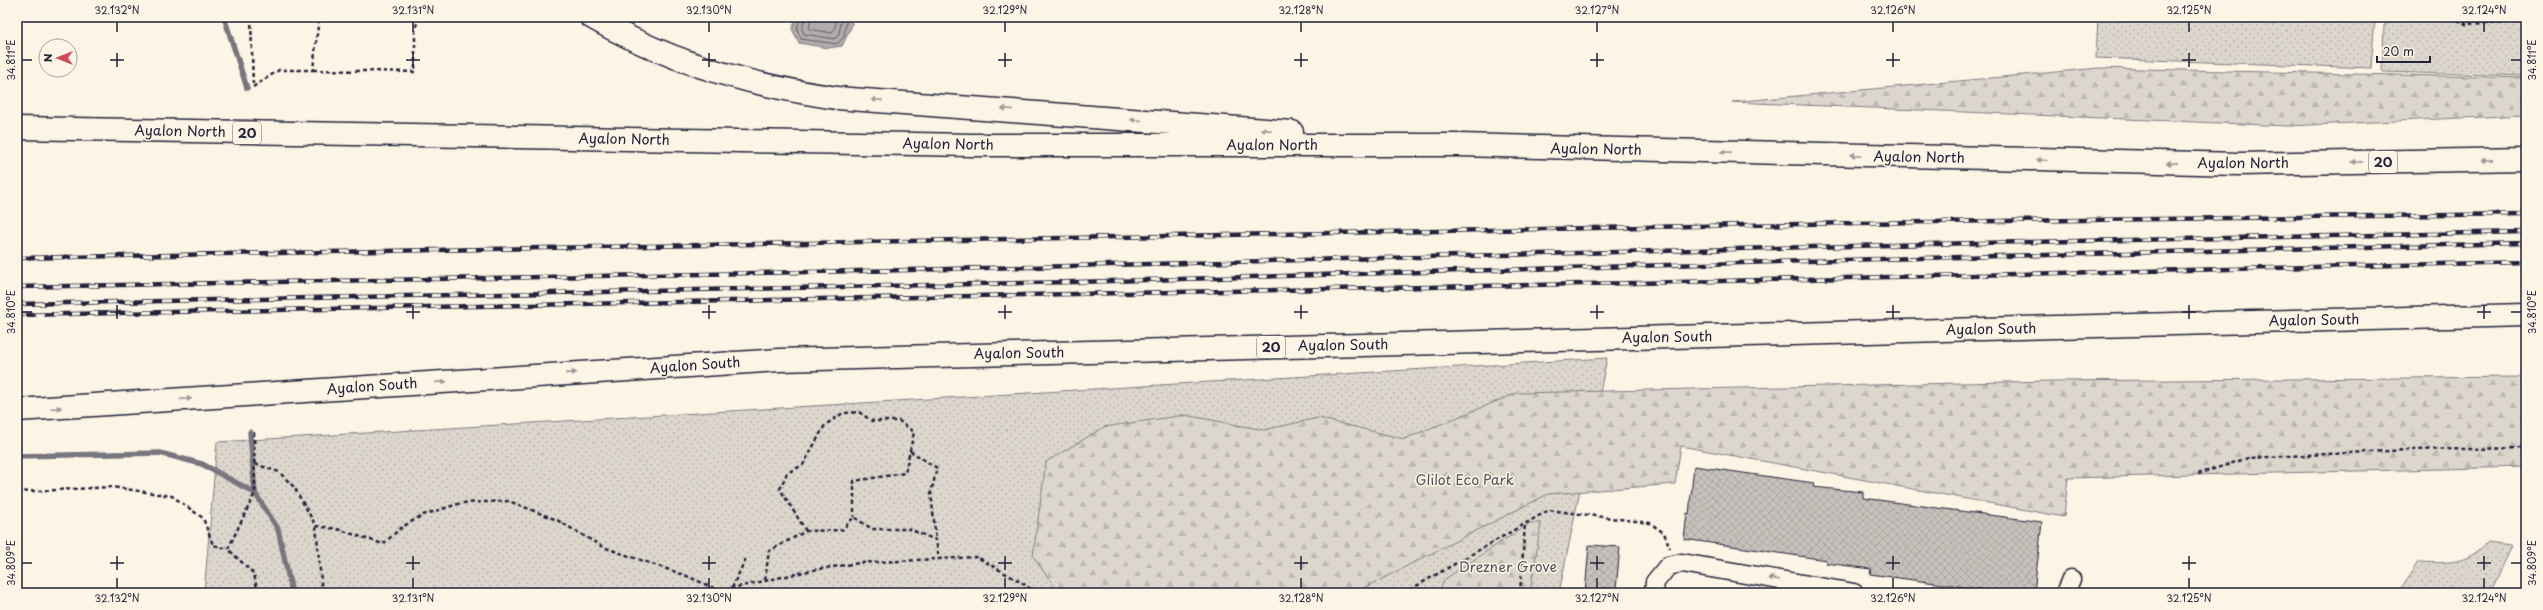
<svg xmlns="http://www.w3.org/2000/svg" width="2543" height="610" font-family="'Playpen Sans',sans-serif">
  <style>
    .green { fill: url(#green-dots); stroke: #7f7c84 }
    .forest { fill: url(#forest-firs); stroke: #7f7c84 }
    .water { fill: #b2adab; stroke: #78757e }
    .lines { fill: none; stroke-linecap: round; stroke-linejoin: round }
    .shore { stroke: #5c5a68; stroke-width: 1 }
    .stream { stroke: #78757e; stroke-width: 5.5 }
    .building { fill: url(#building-cross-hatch); stroke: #22223b }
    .street-casing { stroke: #22223b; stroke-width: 21 }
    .highway-casing { stroke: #22223b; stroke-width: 25 }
    .path { stroke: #22223b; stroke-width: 2.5; stroke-dasharray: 4 3; stroke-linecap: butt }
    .street { stroke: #fcf5e5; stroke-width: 18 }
    .highway { stroke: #fcf5e5; stroke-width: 22 }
    .rail-casing { stroke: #22223b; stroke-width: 4.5 }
    .rail { stroke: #fcf5e5; stroke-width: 3; stroke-dasharray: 9; stroke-linecap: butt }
    .oneway { fill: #9a9698 }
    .ticks { fill: none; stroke: #22223b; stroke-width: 1.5 }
    .labels { text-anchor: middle; stroke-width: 3; stroke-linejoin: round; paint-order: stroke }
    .shield { fill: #fcf5e5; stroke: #63616e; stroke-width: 1 }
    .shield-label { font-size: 13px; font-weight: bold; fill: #22223b }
    .street-label { font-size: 14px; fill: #22223b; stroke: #fcf5e5 }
    .park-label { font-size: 14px; fill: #504f5f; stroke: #fcf5e5 }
    .neatline { fill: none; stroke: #22223b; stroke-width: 1.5 }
    .ticks-label { font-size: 10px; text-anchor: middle; fill: #22223b }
  </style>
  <defs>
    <pattern id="green-dots" width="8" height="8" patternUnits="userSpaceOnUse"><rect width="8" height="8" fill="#dcd6cc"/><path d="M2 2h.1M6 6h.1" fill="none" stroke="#bcb7b0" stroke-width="1.8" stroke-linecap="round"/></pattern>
    <pattern id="forest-firs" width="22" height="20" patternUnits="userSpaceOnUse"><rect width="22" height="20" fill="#dcd6cc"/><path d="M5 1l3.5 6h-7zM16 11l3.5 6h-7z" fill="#bcb7b0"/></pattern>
    <pattern id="building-cross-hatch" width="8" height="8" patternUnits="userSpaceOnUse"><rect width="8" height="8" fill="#c6c1bb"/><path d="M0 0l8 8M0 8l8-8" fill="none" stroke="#aaa6a2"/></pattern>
  </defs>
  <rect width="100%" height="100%" fill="#fcf5e5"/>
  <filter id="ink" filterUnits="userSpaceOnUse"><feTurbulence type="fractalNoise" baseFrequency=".025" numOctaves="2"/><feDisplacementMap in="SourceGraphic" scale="8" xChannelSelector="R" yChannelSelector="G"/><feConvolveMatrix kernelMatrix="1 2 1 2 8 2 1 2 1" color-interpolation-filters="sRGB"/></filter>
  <g filter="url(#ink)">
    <path class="green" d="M2098,17H2375L2371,68L2096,58Z
      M2403,17H2526V76L2382,72L2384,25Z
      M1607,358L1559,593H204L217,442Z
      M2487,543L2512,546L2490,593H2398L2418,562C2447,563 2466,565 2487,543Z"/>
    <path class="forest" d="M2099,68L2526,78V115L2288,126L1732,102Z
      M2526,377V467L2068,478L2064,517L1681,446L1675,484L1548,494L1354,593H1059L1033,556L1046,462L1104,427L1185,415L1264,430L1318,418L1404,439L1517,393L2050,381Z
      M1530,523H1541L1530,593H1438L1445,579Z"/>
    <path class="water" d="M797,17H851L852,25L842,46L828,48L799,43L792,29Z"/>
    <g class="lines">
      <path class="shore" d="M800,17L797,29L801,39L837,44L844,37L847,17
        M805,17L802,29L804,34L835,39L839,34L842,17
        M811,17L809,29L832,33L836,24V17"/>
      <path class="stream" d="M224,17L247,88
        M250,432L255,493L278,529L292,593
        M17,456L160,453L202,464L255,493"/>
    </g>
    <path class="building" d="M1694,466L1814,483L1813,487L1863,492V498L2042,522L2034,593H2008L1870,574L1871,569L1826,563V560L1684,539L1687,513L1689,514Z
      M1589,545L1620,547L1616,589L1601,588V593H1585Z"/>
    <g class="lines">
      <g class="street-casing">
        <path id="street" d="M1654,593L1655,582L1668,566L1682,563L1854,593
          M2065,593L2071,579"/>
      </g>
      <g class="highway-casing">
        <path id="highway" d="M591,17C666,61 752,86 837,98L1292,132
          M17,128L972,145H1458L2239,164L2526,159
          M17,410L779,360L2526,315"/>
      </g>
      <path class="path" d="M251,17L253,87
        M299,17L319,19
        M2389,17H2390
        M2451,17L2466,24L2526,21
        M2523,17L2526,18
        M313,70L415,72V32L418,17
        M253,87L279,70H313L319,17
        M254,432L255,493L228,549L254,574L258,593
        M910,451L937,468L931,493L936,540
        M255,464L279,472L294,487L316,526L322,593
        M2198,474L2248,458L2408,450L2526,448
        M17,492L112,487L172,496L203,518L213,545L228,549
        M316,526L337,529L383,544L402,527L423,515L461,503L509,501L557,520L603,547L687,576L720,591L813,570L859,563L977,557L1024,584L1036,593
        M806,531L780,489L787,473L803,465L825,425L843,413L859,412L872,421H899L914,432L905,473L854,481V517
        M765,580L769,551L806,531L842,530L854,517L872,529H909L936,540L939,560
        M732,588L746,558
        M1404,593L1549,510L1650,523L1664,533L1670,548
        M1520,593L1525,524"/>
      <use href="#street" class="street"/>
      <use href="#highway" class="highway"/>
      <g class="rail-casing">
        <path id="rail" d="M17,258L1857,223L2526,214
          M17,287L910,270L1930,244L2526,232
          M17,304L1076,282L1842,260L2526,243
          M17,315L1636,283L2526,262"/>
      </g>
      <use href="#rail" class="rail"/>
    </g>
    <defs><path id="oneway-solid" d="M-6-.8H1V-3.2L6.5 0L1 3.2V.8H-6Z"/></defs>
    <g class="oneway">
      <use href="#oneway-solid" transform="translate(877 100) rotate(-176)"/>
      <use href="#oneway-solid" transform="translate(1007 109) rotate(-175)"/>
      <use href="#oneway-solid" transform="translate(1136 120) rotate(-175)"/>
      <use href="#oneway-solid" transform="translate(1266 130) rotate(-175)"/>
      <use href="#oneway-solid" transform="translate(1726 152) rotate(-179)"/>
      <use href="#oneway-solid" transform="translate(1856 155) rotate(-179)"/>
      <use href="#oneway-solid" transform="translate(2042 160) rotate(-179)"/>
      <use href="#oneway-solid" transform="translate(2487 160) rotate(179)"/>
      <use href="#oneway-solid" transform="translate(2357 162) rotate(179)"/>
      <use href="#oneway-solid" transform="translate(2172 163) rotate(-179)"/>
      <use href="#oneway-solid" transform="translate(571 373) rotate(-4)"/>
      <use href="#oneway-solid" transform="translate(441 382) rotate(-4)"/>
      <use href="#oneway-solid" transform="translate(186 399) rotate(-4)"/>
      <use href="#oneway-solid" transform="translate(56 408) rotate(-4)"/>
      <use href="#oneway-solid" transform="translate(1774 579) rotate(-170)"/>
    </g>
  </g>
  <path class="ticks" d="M117,22V32M413,22V32M709,22V32M1005,22V32M1301,22V32M1597,22V32M1893,22V32M2189,22V32M2484,22V32M117,53V67M413,53V67M709,53V67M1005,53V67M1301,53V67M1597,53V67M1893,53V67M2189,53V67M22,60H32M110,60H124M406,60H420M702,60H716M998,60H1012M1294,60H1308M1590,60H1604M1886,60H1900M2182,60H2196M2511,60H2521M117,305V319M413,305V319M709,305V319M1005,305V319M1301,305V319M1597,305V319M1893,305V319M2189,305V319M2484,305V319M22,312H32M110,312H124M406,312H420M702,312H716M998,312H1012M1294,312H1308M1590,312H1604M1886,312H1900M2182,312H2196M2477,312H2491M2511,312H2521M117,556V570M413,556V570M709,556V570M1005,556V570M1301,556V570M1597,556V570M1893,556V570M2189,556V570M2484,556V570M22,563H32M110,563H124M406,563H420M702,563H716M998,563H1012M1294,563H1308M1590,563H1604M1886,563H1900M2182,563H2196M2477,563H2491M2511,563H2521M117,578V588M413,578V588M709,578V588M1005,578V588M1301,578V588M1597,578V588M1893,578V588M2189,578V588M2484,578V588"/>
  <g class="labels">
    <g class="shield">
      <rect x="233" y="122" width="28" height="22" rx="3"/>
      <rect x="2369" y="151" width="28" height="22" rx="3"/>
      <rect x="1257" y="336" width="28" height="22" rx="3"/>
    </g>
    <g class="shield-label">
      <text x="247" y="138">20</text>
      <text x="2383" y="167">20</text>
      <text x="1271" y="352">20</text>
    </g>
    <g class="street-label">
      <text transform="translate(180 131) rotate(1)" y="5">Ayalon North</text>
      <text transform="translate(624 139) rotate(1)" y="5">Ayalon North</text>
      <text transform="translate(948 144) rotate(1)" y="5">Ayalon North</text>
      <text x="1272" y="150">Ayalon North</text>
      <text transform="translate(1596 149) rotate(1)" y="5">Ayalon North</text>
      <text transform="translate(1919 157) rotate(1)" y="5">Ayalon North</text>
      <text x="2243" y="168">Ayalon North</text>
      <text transform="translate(2314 320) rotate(-1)" y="5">Ayalon South</text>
      <text transform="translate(1991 329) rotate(-1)" y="5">Ayalon South</text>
      <text transform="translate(1667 337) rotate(-1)" y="5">Ayalon South</text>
      <text transform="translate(1343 345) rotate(-1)" y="5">Ayalon South</text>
      <text transform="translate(1019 353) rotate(-1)" y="5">Ayalon South</text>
      <text transform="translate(695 365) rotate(-4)" y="5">Ayalon South</text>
      <text transform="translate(372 386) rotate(-4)" y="5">Ayalon South</text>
    </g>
    <g class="park-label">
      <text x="1465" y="485">Glilot Eco Park</text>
      <text x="1508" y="572">Drezner Grove</text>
    </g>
  </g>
  <rect width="2543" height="610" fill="none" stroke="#fcf5e5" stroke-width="44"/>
  <g transform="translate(58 58) rotate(270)"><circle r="19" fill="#fcf5e5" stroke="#a5a1a1"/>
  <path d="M0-3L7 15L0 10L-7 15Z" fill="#d1495b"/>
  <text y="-6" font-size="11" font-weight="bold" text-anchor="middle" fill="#22223b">N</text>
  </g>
  <path d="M2377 56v6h53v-6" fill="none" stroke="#22223b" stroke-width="2"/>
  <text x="2383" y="56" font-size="12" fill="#22223b" stroke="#fcf5e5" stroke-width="3" paint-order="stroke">20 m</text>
  <rect x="22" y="22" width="2499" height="566" class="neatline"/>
  <g class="ticks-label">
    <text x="117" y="14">32.132°N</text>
    <text x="413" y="14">32.131°N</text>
    <text x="709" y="14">32.130°N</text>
    <text x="1005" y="14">32.129°N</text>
    <text x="1301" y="14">32.128°N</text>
    <text x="1597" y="14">32.127°N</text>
    <text x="1893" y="14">32.126°N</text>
    <text x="2189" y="14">32.125°N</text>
    <text x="2484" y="14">32.124°N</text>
    <text transform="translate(2532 60) rotate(-90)" y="4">34.811°E</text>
    <text transform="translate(11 60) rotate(-90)" y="4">34.811°E</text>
    <text transform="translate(2532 312) rotate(-90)" y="4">34.810°E</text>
    <text transform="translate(11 312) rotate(-90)" y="4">34.810°E</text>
    <text transform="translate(2532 563) rotate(-90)" y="4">34.809°E</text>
    <text transform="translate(11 563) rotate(-90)" y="4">34.809°E</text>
    <text x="117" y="602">32.132°N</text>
    <text x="413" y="602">32.131°N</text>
    <text x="709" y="602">32.130°N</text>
    <text x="1005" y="602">32.129°N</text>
    <text x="1301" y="602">32.128°N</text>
    <text x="1597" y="602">32.127°N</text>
    <text x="1893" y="602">32.126°N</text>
    <text x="2189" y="602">32.125°N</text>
    <text x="2484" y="602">32.124°N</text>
  </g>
</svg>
